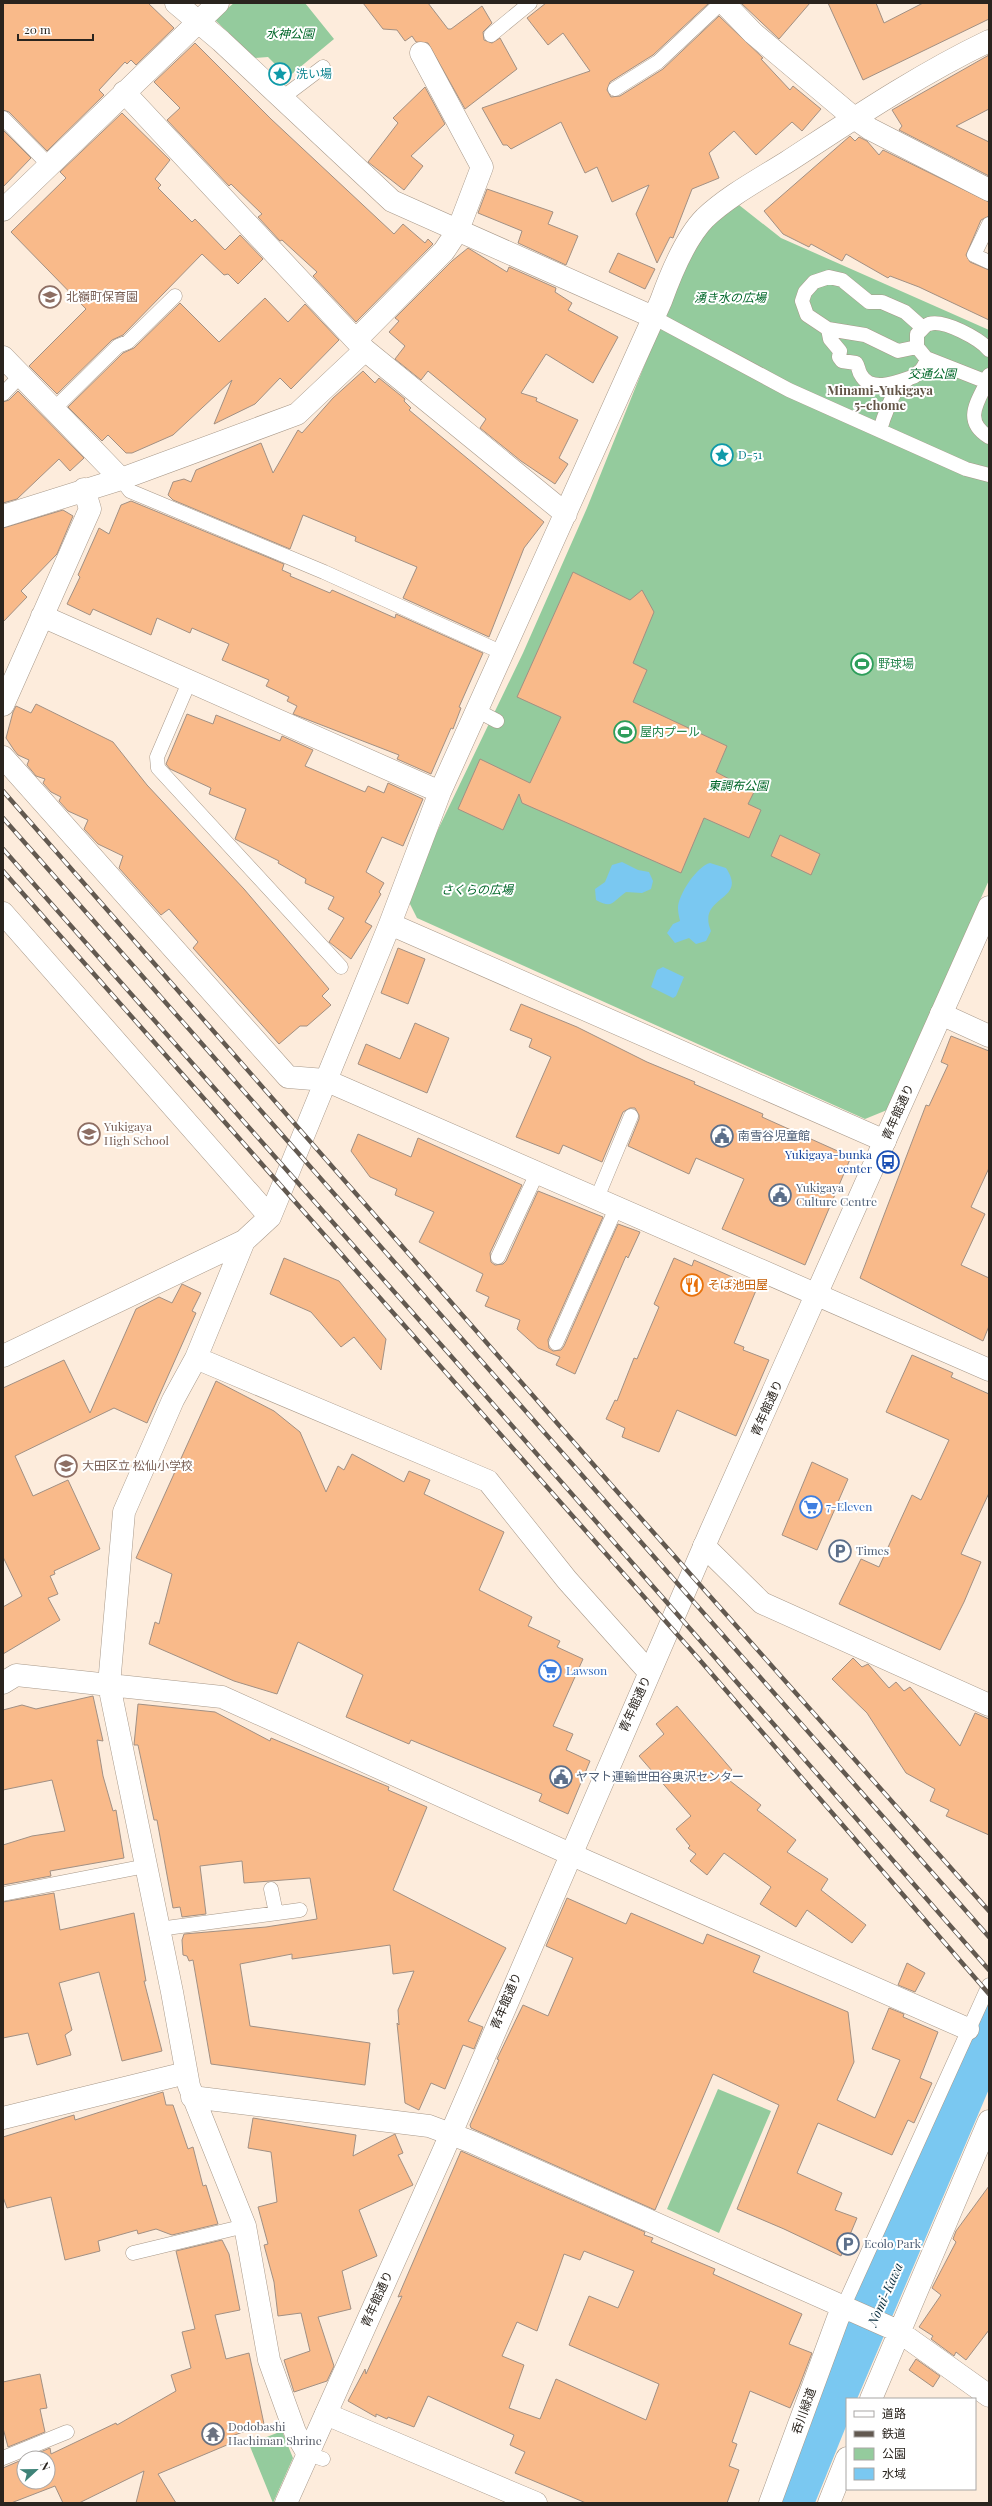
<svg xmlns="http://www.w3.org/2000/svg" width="992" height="2506" font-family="'Playfair Display','Noto Sans JP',serif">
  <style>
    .green { fill: #94cb9d }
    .water { fill: #7ac8f1 }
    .building { fill: #f9ba8a; stroke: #a29083; fill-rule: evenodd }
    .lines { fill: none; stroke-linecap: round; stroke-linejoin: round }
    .service-casing { stroke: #a8998a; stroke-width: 15 }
    .minor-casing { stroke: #a8998a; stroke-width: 23 }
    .tertiary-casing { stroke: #a8998a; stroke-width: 23 }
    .service { stroke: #fff; stroke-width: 14 }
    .minor { stroke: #fff; stroke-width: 22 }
    .tertiary { stroke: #fff; stroke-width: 22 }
    .rail-casing { stroke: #625950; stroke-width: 4.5 }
    .rail { stroke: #fff; stroke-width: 3; stroke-dasharray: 9; stroke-linecap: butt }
    .labels { text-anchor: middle; stroke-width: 4; stroke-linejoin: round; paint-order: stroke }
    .park-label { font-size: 12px; font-style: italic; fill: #006729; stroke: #fff }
    .culture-label { font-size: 12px; fill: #0d838f; stroke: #fff; text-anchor: start }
    .education-label { font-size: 12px; fill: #785e54; stroke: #fff; text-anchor: start }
    .leisure-label { font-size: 12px; fill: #27864d; stroke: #fff; text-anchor: start }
    .street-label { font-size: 12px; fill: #2a241e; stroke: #fff }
    .service-label { font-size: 12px; fill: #4e5e75; stroke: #fff; text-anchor: start }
    .transit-label { font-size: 12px; fill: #164399; stroke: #fff; text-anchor: end }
    .food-label { font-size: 12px; fill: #c56008; stroke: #fff; text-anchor: start }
    .shop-label { font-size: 12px; fill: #366cbe; stroke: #fff; text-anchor: start }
    .worship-label { font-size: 12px; fill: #5b616d; stroke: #fff; text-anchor: start }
    .neighbourhood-label { font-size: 13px; font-weight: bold; fill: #635547; stroke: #fff }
    .water-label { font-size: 13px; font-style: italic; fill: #092e3f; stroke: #fff }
  </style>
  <rect width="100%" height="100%" fill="#fdecdc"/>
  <path class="green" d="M234,3H305L334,39L281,83L279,68L268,57L255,58L214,19Z
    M739,205L781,238L989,330V880L887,1110L865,1119L417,918L406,896L523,653L587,508L696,237L718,217Z
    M718,2089L771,2111L719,2233L667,2209Z
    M282,2431L293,2458L273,2503L249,2444Z"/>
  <path class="water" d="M622,862L638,870L649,872L653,881L651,889L642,893L626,892C612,902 613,909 596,900L595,889L605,882L612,865Z
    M710,863L726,868C749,902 696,895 711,931L706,941L696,944L689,938L675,943L667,933L673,924L680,921C679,917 678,912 678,908C678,895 697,866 710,863Z
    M663,967L684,977L676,996L673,998L651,987L657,970Z
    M989,1990V2089L857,2399H847V2424L815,2503H773L843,2308Z"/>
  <path class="building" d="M3,3H148L174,28L136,65L131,60L127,64L125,62L99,90L104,95L47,151L9,112L3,110Z
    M363,3H428L448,29H451L482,6L492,23L483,32L484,40L492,43L500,38L517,69L465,109L428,43L416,42L412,36L405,41L397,30L383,29Z
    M546,3H709L653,55L610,82L607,90L611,97L620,96L663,69L719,16L763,58L761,59L790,90L793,86L821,109L802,131L792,122L756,155L734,131L709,153L719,178L692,189L673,238L670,237L657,263L636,214L649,185L612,202L597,167L585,173L561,122L511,149L507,145H503L482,108L590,71L563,33L548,45L527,18Z
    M741,3H810L779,39Z
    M828,3H876L884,23L923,3H989V19L863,80Z
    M195,43L271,119L394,234L403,224L425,243L428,239L433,244L356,322L313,276L317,272L282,240L280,241L258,217L262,214L231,184L229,186L167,120L180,108L154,82Z
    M989,55V109L956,126L989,142V176L899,130L902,126L892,110Z
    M425,87L445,124L411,156L423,166L404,190L368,162L398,123L393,118Z
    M122,113L170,160L155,179L161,185L158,188L192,222L195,219L225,250L240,235L263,259L238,284L228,274L224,275L202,254L123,335L112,340L57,394L29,366L86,309L11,232L66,178L60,172Z
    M3,130L31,158L3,187Z
    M850,136L855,141L859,137L867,141L879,155L883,150L989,202V216L981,220L966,255L970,262L989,270V320L919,287L890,276L888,278L846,254L842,261L811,244L809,247L783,234L764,211Z
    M487,189L553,212L548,224L578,236L566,265L518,243L522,231L478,213Z
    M468,248L507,272L509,267L556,288L555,292L572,303L568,310L618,337L593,383L546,354L521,393L537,398L536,401L578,420L559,458L568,464L555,484L521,461L480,428L486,419L428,371L421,380L395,359L405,346L389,332L399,321L395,318L452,261Z
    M618,253L655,269L645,289L609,272Z
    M265,298L288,322L305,304L339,340L291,389L280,378L255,404L214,424L232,380L173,435L132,453H126L108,435L102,441L68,407L123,353L134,348L180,303L219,342Z
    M363,371L375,383L379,378L405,399L404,401L411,408L409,410L544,522L524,548L489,637L403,598L417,567L355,541L356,537L303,515L290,549L173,500L168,495L173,482L184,479L191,482L196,470L261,443L273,473L298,430L302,433L333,398Z
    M18,391L84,458L70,471L59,459L17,499L3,503V402L9,400Z
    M131,501L284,564L282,570L291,574L290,576L330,593L332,590L395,618L396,614L483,653L459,707L461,708L453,729L451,728L431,774L397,759L399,755L293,714L297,706L287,701L289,697L266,686L269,680L222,660L229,644L192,628L190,633L157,618L151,635L93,609L90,615L67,604L80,577L78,575L99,528L109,534L121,505Z
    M63,510L73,516L57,554L21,591L27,597L3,622V528Z
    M573,572L630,600L642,590L654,612L633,663L647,670L633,702L727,746L716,772L754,792L748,804L761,810L749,838L704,818L681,873L522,803L519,794L503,830L458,809L480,759L530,783L561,717L517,697Z
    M36,704L113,742L147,785L244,889L329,989L322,996L331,1005L307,1026H300L279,1044L193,948L198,942L169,909L161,915L119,868L123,856L98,844L84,829L88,820L68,811L59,801L61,797L51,792L43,783L45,779L36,776L27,765L29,760L18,755L14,750L6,738L13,712L16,706L31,713Z
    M187,714L213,724L216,715L280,741L282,736L313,750L305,766L365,792L368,786L384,793L388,783L423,799L403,846L382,837L366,872L384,883L379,892L381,894L365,922L372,926L351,959L329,942L344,918L328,909L334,897L305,883L306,879L278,863L279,861L235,839L246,809L209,794L211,788L170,769L166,764Z
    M780,835L820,854L811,875L771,856Z
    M398,948L425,959L408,1004L381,993Z
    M521,1004L577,1027L647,1062L695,1082L694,1084L763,1114L762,1117L851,1157L805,1265L722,1229L744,1179L696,1158L689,1174L628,1146L639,1119V1115L635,1108H630L623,1112L602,1162L563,1145L559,1154L516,1137L551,1057L529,1047L532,1039L510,1030Z
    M415,1023L449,1038L427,1093L358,1064L366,1044L400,1059Z
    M951,1036L989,1051V1168L971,1207L985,1214L961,1265L989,1278V1326L983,1341L860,1278L926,1105L929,1106L948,1065L941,1062Z
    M358,1134L411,1157L418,1138L522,1185L490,1253L491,1262L495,1265L503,1264L506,1261L538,1191L603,1217L548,1340L549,1348L553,1351L561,1350L564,1346L618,1224L640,1232L628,1258L626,1256L575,1374L556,1365L560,1357L538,1348L517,1329L520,1320L485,1306L489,1297L476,1291L483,1274L419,1242L434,1212L395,1195L397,1189L370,1177L351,1151Z
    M284,1258L339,1281L386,1339L381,1370L354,1337L341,1347L311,1312L270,1294Z
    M674,1258L692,1266L694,1260L757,1288L734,1343L744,1347L743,1350L769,1360L736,1436L677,1410L659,1452L622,1437L625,1428L606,1419L615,1400L617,1401L634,1358L637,1359L659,1307L654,1304Z
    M182,1284L201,1293L192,1311L196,1313L147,1423L114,1408L15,1456L33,1496L68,1480L100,1549L54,1571L55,1574L50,1576L58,1594L48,1598L60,1620L3,1654V1607L22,1596L3,1557V1388L64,1360L90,1413L136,1309L159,1297L172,1303Z
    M912,1355L953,1373L951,1377L989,1394V1493L961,1554L981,1562L964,1602L940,1650L839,1604L861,1559L879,1567L912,1495L921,1500L949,1440L886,1412Z
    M216,1381L274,1411L300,1432L326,1492L338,1466L344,1470L352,1454L404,1482L409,1471L430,1480L424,1494L504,1532L479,1590L532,1617L528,1626L560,1641L557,1647L583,1659L553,1726L573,1734L566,1750L590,1761L568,1814L539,1801L542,1794L411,1740L409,1744L346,1717L363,1675L298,1642L277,1694L234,1681L149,1644L155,1622L159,1624L172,1574L136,1558Z
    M812,1462L848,1479L817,1550L782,1535Z
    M853,1658L862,1667L868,1664L889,1688L896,1682L904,1691L910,1687L960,1746L975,1713L989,1719V1835L946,1816L949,1810L930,1801L935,1789L906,1773L867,1713L832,1679Z
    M93,1696L103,1741L97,1740L103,1776L113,1811L116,1810L124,1858L50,1871L51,1876L3,1885V1845L32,1836L65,1831L52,1780L3,1790V1710L22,1705L36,1709Z
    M138,1704L215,1712L270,1741L271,1738L319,1758L389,1787L388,1790L427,1807L393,1890L506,1948L468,2021L483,2027L474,2049L463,2045L445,2089L431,2083L419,2110L405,2103L397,2023L399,2025L398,2010L414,1971L393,1974L390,1945L292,1959V1954L240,1964L250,2026L370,2043L365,2085L211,2064L193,1960L189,1961L187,1956L183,1955L182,1940L184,1934L266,1927L317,1919L310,1878L244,1883L242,1861L200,1866L206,1914L182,1917L180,1907L173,1908L157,1820H154L138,1745H134Z
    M677,1706L732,1770L725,1777L761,1805L757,1810L796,1840L787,1852L828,1879L821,1890L866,1925L852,1943L807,1910L796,1927L760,1904L771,1887L724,1853L707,1875L690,1861L696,1854L688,1848L690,1846L676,1829L691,1816L639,1756L664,1734L656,1724Z
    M54,1893L60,1930L134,1913L146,1981H144L162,2051L122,2061L99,1972L59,1983L72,2030L65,2035L71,2055L37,2065L28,2033L3,2038V1902Z
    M567,1898L626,1924L631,1913L703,1944L707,1934L760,1956L753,1972L848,2012L854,2062L837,2100L875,2118L900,2060L872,2049L889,2008L904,2014L903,2017L938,2032L920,2078L932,2083L914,2123L908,2120L892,2155L818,2123L797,2173L842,2193L835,2210L857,2218L841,2256L784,2229L737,2209L779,2105L713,2074L655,2210L471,2128L470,2125L499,2060L497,2059L523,2005L548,2016L573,1958L546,1946Z
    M907,1963L925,1973L915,1992L898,1985Z
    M163,2092L166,2105H173L188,2149L193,2147L203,2186L206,2185L218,2224L172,2235L156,2229L138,2234L137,2230L98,2241L100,2251L65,2260L51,2197L7,2208L3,2197V2137L74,2115L75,2120Z
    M253,2118L356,2135L353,2156L395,2134L403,2153L398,2155L413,2185L359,2210L377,2256L342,2271L351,2309L318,2317L334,2366L327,2381L294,2392L284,2360L310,2351L301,2313L278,2316L274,2282L264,2245L268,2244L258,2207L277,2202L271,2152L248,2148Z
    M461,2151L645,2232L644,2235L653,2238L651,2242L715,2269L713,2274L802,2314L789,2344L812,2353L799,2387L790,2408L750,2391L732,2442L737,2444L729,2466L739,2470L727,2503H586L515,2473L525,2452L510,2445L514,2435L428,2396L414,2427L388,2417L387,2419L376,2414V2417L348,2401L365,2369L366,2374L402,2296L398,2297ZM584,2251L634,2271L618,2308L589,2296L569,2345L659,2384L646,2420L556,2379L540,2419L509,2408L524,2365L502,2356L517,2322L537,2331L564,2254L580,2260Z
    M989,2186V2330L966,2360L956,2352L954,2356L931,2339L933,2336L919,2327L941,2295L932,2288L956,2242L953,2239L956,2231Z
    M222,2240L229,2254L240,2310L215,2315L226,2359L249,2353L264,2424L232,2436L234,2442L158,2474L176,2503H136L144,2471L79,2503H63L55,2486L11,2503H3V2468L24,2459V2482H48V2458H26L50,2448L51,2454L116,2423L117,2425L176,2391L171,2375L191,2368L182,2332L195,2329L176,2251Z
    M916,2359L940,2376L933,2387L909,2370Z
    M40,2374L47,2408L40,2409L45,2432L8,2447L3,2428V2382Z"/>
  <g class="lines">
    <g class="service-casing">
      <path id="service" d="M491,35L530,3
        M615,89L658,62L721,3
        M282,98L323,67
        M3,118L49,165
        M989,224L974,255L989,262
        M653,317L789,390L966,469L989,475
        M828,329L830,339L840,351L839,357L842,361L856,363C859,367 858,371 861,375C871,394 900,381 915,376
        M917,347L898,351L865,335L828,329L807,315L802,301L805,292L814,282L829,277L842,280L869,302H882L905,312L923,328
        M989,350C980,339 944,319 929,324C925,325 921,331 917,334V347L926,358L987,382L989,375
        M989,383L987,382C977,403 963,421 989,437
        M3,394L21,375
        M54,409L118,346L128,342L175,296
        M880,430C883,419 893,391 901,384C910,376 926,373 926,358
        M121,479L130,491L324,572L503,653
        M190,680L157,757L158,768L341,967
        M478,711L497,721
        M597,1198L631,1116
        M498,1257L537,1173
        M556,1343L617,1206
        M271,1889L276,1913
        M3,1894L146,1866
        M159,1929L300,1910
        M133,2253L245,2226
        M840,2314L989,1985
        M308,2454L323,2459
        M3,2458L67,2432"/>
    </g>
    <g class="minor-casing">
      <path id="minor" d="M176,3L221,41L392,201L653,317
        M724,3L753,33L854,118L870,129L989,190
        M124,92L365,350L566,514
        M3,210L218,3
        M356,340L444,251L458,230L482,167L421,53
        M3,357L121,479
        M3,516L121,479L297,414L365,350
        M42,616L440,792
        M3,705L90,509L84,489
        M3,757L288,1077L325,1080L989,1370
        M3,913L270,1217
        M390,924L885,1141
        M941,1014L989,1036
        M244,1241L196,1358L173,1400L124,1512L109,1685L172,1992L189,2086L245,2226L269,2360L295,2432L308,2454
        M3,1356L244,1241L270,1217L390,924L440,792L661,301C670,276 686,237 705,218C728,196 760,179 787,162C853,119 918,75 989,41
        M196,1358L488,1481L567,1580L649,1672
        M704,1546L762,1603L989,1705
        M3,1683L16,1675L222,1697L588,1862L968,2029
        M192,2097L429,2126L472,2142L898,2331L989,2396
        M3,2118L186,2073
        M871,2399L989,2121
        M326,2414L536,2503
        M770,2503L838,2318
        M829,2503L847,2458"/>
    </g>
    <g class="tertiary-casing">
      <path id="tertiary" d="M286,2503L443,2152L709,1535L989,907"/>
    </g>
    <use href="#service" class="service"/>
    <use href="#minor" class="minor"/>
    <use href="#tertiary" class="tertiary"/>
    <g class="rail-casing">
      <path id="rail" d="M3,791L614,1488L989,1911
        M3,818L989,1937
        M3,849L458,1364L989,1970
        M3,871L698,1658L989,1994"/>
    </g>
    <use href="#rail" class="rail"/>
  </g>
  <defs>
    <g id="sight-ring" transform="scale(1.15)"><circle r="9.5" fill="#fff" stroke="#0f9aa8" stroke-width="1.5"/><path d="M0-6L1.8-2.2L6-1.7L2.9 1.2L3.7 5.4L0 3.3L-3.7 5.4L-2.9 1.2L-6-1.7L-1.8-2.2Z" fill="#0f9aa8"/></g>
    <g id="school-ring" transform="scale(1.15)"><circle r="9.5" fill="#fff" stroke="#8d6e63" stroke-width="1.5"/><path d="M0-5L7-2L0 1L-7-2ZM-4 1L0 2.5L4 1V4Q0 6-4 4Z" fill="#8d6e63"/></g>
    <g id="stadium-ring" transform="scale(1.15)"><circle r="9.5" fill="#fff" stroke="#2e9e5b" stroke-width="1.5"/><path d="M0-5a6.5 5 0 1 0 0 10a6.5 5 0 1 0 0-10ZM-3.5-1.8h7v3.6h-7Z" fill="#2e9e5b"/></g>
    <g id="civic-ring" transform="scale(1.15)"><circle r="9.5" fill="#fff" stroke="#5c6f8a" stroke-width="1.5"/><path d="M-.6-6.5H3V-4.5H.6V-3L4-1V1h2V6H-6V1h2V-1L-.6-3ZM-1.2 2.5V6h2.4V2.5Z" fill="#5c6f8a"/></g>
    <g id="bus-ring" transform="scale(1.15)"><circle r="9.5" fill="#fff" stroke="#1a4fb4" stroke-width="1.5"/><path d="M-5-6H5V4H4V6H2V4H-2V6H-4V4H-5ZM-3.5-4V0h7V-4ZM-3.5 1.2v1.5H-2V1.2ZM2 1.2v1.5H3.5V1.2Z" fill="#1a4fb4"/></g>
    <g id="restaurant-ring" transform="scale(1.15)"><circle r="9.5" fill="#fff" stroke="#e8710a" stroke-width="1.5"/><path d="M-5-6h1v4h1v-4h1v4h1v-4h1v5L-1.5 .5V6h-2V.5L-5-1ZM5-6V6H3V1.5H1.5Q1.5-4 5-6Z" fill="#e8710a"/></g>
    <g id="supermarket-ring" transform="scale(1.15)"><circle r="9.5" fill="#fff" stroke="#3f7fe0" stroke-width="1.5"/><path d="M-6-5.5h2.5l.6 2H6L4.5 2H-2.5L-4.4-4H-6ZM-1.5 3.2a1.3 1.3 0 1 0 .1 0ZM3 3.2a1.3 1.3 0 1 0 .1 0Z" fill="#3f7fe0"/></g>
    <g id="parking-ring" transform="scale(1.15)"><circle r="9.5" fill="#fff" stroke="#5c6f8a" stroke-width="1.5"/><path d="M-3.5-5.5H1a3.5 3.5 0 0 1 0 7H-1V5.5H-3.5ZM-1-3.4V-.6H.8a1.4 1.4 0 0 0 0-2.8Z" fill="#5c6f8a"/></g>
    <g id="temple-ring" transform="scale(1.15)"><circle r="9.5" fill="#fff" stroke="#6b7280" stroke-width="1.5"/><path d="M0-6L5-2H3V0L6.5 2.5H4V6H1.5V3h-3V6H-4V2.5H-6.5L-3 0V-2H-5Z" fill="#6b7280"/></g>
  </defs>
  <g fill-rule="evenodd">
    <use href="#sight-ring" x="280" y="74"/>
    <use href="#school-ring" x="50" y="297"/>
    <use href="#sight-ring" x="722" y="455"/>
    <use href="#stadium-ring" x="862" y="664"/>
    <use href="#stadium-ring" x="625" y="732"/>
    <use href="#school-ring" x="89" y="1134"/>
    <use href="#civic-ring" x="722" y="1136"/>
    <use href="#bus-ring" x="888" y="1162"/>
    <use href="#civic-ring" x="780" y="1195"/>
    <use href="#restaurant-ring" x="692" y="1285"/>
    <use href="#school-ring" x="66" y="1466"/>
    <use href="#supermarket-ring" x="811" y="1507"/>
    <use href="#parking-ring" x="840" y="1551"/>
    <use href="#supermarket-ring" x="550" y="1671"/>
    <use href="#civic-ring" x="561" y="1777"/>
    <use href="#parking-ring" x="848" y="2244"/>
    <use href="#temple-ring" x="213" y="2434"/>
  </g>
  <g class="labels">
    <g class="park-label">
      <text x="290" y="38">水神公園</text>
      <text x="730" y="302">湧き水の広場</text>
      <text x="932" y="378">交通公園</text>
      <text x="738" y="790">東調布公園</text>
      <text x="477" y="894">さくらの広場</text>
    </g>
    <g class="culture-label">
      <text x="296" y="78">洗い場</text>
      <text x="738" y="459">D-51</text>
    </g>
    <g class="education-label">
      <text x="66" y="301">北嶺町保育園</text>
      <text x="104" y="1131">Yukigaya<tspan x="104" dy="14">High School</tspan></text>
      <text x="82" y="1470">大田区立 松仙小学校</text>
    </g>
    <g class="leisure-label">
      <text x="878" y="668">野球場</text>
      <text x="640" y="736">屋内プール</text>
    </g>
    <g class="street-label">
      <text transform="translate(898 1112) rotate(-66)" y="4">青年館通り</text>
      <text transform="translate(767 1408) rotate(-66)" y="4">青年館通り</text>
      <text transform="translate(635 1704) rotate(-66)" y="4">青年館通り</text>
      <text transform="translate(506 2001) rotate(-67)" y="4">青年館通り</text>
      <text transform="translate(377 2299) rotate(-66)" y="4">青年館通り</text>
      <text transform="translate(804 2411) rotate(-70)" y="4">呑川緑道</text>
    </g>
    <g class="service-label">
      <text x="738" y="1140">南雪谷児童館</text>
      <text x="796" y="1192">Yukigaya<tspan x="796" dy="14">Culture Centre</tspan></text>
      <text x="856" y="1555">Times</text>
      <text x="576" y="1781">ヤマト運輸世田谷奥沢センター</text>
      <text x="864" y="2248">Ecolo Park</text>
    </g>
    <g class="transit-label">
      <text x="872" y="1159">Yukigaya-bunka<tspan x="872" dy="14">center</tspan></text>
    </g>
    <g class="food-label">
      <text x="708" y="1289">そば池田屋</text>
    </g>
    <g class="shop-label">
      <text x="826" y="1511">7-Eleven</text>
      <text x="566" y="1675">Lawson</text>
    </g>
    <g class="worship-label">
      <text x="228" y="2431">Dodobashi<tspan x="228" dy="14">Hachiman Shrine</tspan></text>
    </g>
    <g class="neighbourhood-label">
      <text x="880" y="395">Minami-Yukigaya<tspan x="880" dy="15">5-chome</tspan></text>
    </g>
    <g class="water-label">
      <text transform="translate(885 2294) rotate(-66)" y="5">Nomi-Kawa</text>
    </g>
  </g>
  <rect width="992" height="2506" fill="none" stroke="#2a241e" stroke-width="8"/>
  <rect x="846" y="2398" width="130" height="92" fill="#ffffff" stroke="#aaa7a5"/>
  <rect x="854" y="2411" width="20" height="6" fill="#ffffff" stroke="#aaa7a5"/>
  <text x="882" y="2418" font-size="12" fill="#2a241e">道路</text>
  <rect x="854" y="2431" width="20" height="6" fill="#625950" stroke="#aaa7a5"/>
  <text x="882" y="2438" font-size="12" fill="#2a241e">鉄道</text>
  <rect x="854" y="2448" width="20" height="12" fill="#94cb9d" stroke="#aaa7a5"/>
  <text x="882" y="2458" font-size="12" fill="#2a241e">公園</text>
  <rect x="854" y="2468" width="20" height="12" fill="#7ac8f1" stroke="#aaa7a5"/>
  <text x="882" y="2478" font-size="12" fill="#2a241e">水域</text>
  <g transform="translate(36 2470) rotate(68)"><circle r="19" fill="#ffffff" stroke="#aaa7a5"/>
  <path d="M0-3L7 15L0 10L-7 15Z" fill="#3e8378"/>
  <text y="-6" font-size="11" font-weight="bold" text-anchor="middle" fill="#2a241e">N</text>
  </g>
  <path d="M18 34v6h75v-6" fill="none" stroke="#2a241e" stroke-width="2"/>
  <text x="24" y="34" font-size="12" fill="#2a241e" stroke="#ffffff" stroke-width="3" paint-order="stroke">20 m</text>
</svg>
